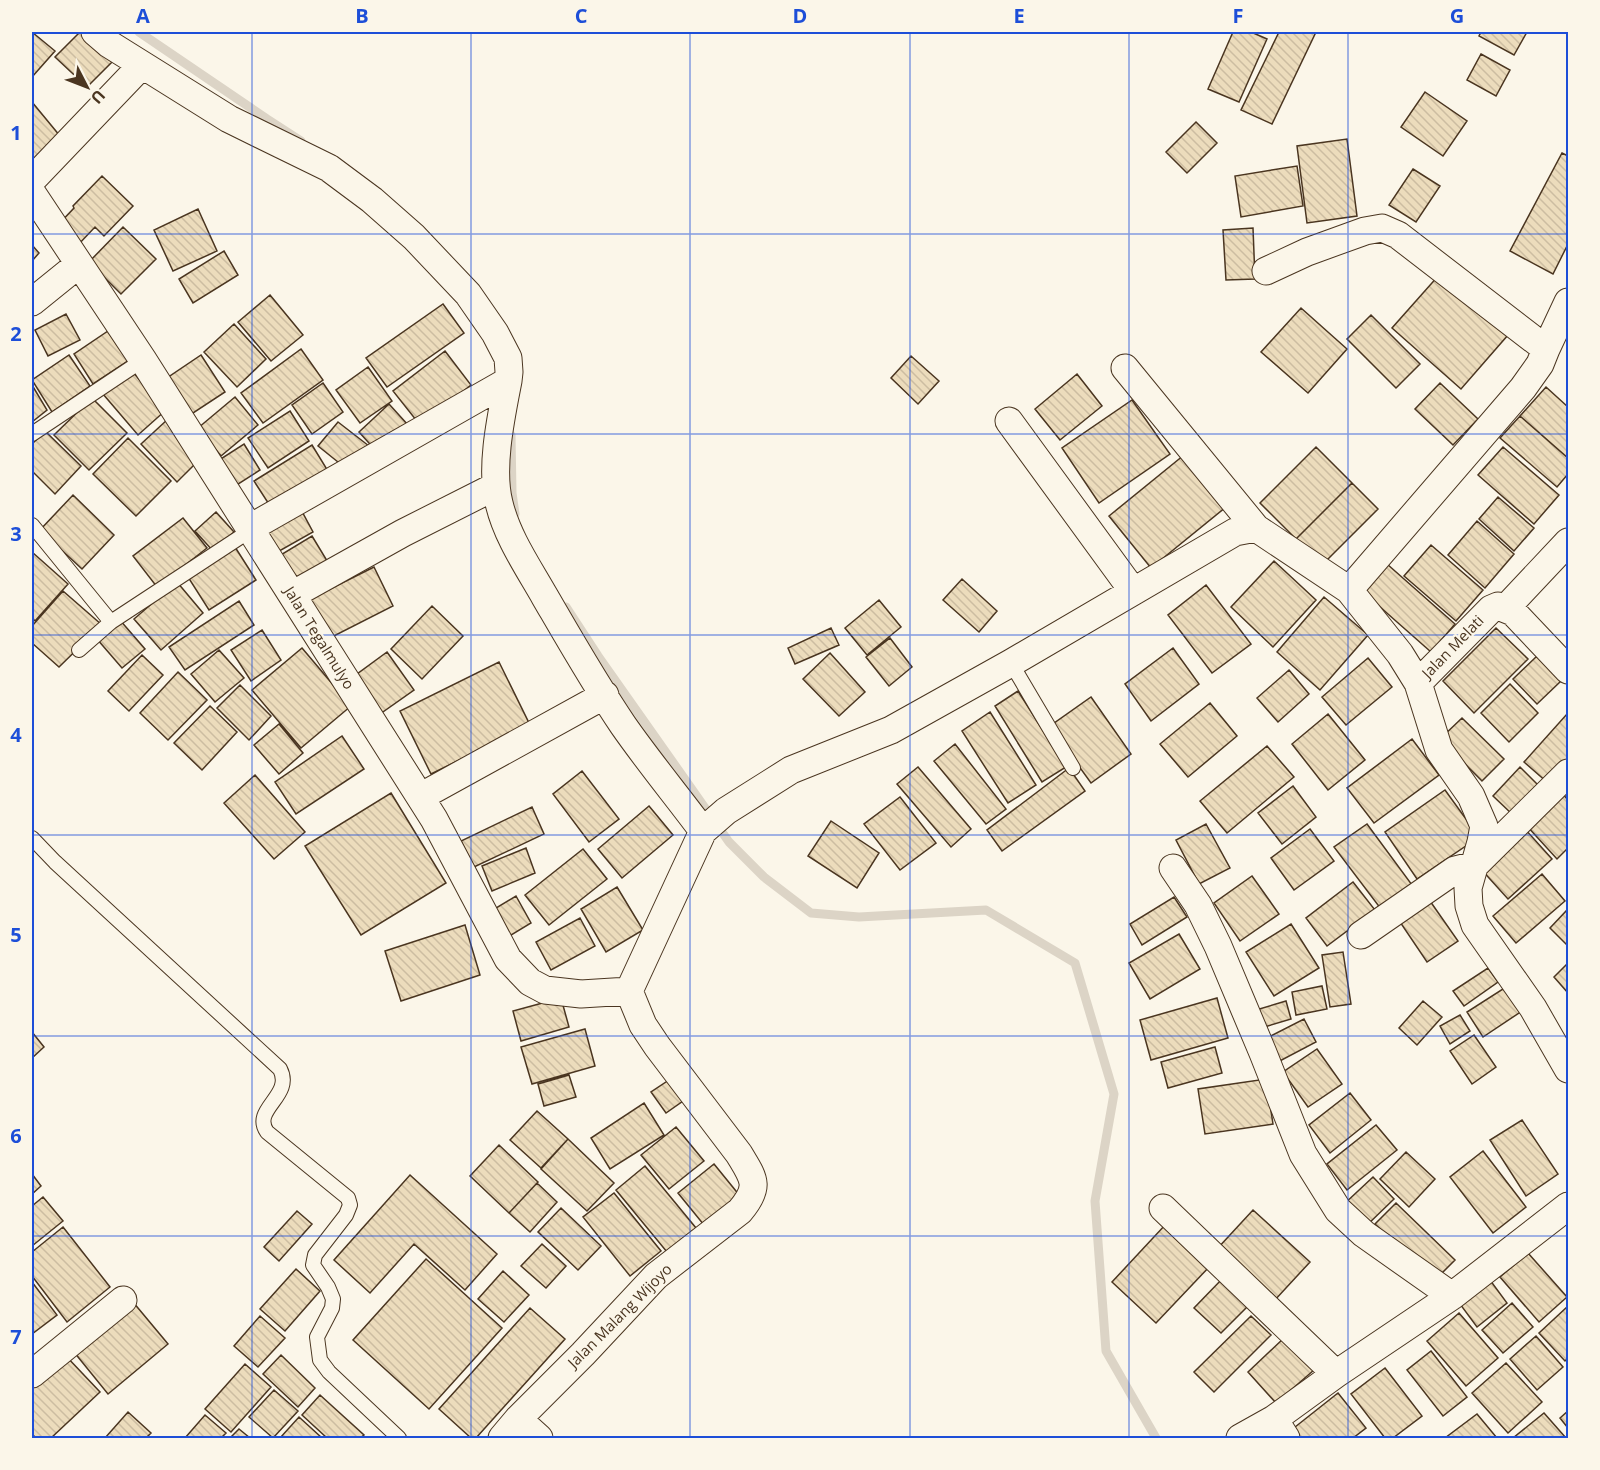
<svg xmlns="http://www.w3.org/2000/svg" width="1600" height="1470" font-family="'Open Sans',sans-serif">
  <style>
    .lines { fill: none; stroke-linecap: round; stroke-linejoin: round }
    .stream { stroke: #dcd4c6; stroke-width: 9 }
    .building { fill: url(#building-back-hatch); stroke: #4a3520; stroke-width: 1.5 }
    .lane-casing { stroke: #4a3520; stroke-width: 16 }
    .street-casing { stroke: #4a3520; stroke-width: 29 }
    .lane { stroke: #fbf6e9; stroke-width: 14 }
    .street { stroke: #fbf6e9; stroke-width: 27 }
    .grid { fill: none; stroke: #1d4ed8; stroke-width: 1.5; stroke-opacity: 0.55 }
    .labels { text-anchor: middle; stroke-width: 4.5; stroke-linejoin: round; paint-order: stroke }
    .street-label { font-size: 15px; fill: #4a3520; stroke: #fbf6e9 }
    .neatline { fill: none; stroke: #1d4ed8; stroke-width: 2 }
    .grid-label { font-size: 20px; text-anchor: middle; font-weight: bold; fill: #1d4ed8 }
  </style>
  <defs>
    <pattern id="building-back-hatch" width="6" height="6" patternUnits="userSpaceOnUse" patternTransform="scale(1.5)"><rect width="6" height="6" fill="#ecdcbc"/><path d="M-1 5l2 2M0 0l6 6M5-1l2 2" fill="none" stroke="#ccbda1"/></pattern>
  </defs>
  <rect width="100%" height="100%" fill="#fbf6e9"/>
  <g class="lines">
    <path class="stream" d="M139,32L267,119L301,141
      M511,435L512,493L515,514
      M566,607L598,656L729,842L764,877L811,913L859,917L986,910L1075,963L1114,1094L1095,1201L1106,1351L1156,1438"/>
  </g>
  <path class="building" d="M32,32L55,51L32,77Z
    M80,32L112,62L87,87L55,57Z
    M1233,32H1251L1267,39L1239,102L1208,89Z
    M1279,32H1316L1272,124L1241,110Z
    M1481,32H1527L1514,55L1479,36Z
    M1481,54L1510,70L1496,96L1467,80Z
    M1425,92L1467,121L1443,156L1401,127Z
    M32,102L60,136L32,160Z
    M1196,122L1217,143L1187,173L1166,152Z
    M1347,139L1357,216L1307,223L1297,146Z
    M1562,153L1568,156V244L1553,274L1510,251Z
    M1297,166L1303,206L1241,217L1235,176Z
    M1413,169L1440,186L1416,222L1389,205Z
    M102,176L133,206L104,236L95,227L77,246L56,227L74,208L73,206Z
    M198,209L217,251L173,271L154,230Z
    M123,227L156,259L121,294L89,262Z
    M1253,228L1255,279L1226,280L1223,230Z
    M32,245L39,253L32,261Z
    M224,251L238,275L193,303L179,279Z
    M1439,275L1508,335L1461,389L1392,328Z
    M270,295L303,335L271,361L238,322Z
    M443,304L464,333L387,387L366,358Z
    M1301,308L1347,349L1308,393L1261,352Z
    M66,314L80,340L48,356L35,330Z
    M1371,315L1420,364L1396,388L1347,339Z
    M234,324L266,359L237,387L204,352Z
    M108,331L128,361L93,384L74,354Z
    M301,349L323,380L263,423L241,393Z
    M445,351L471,385L420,425L393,391Z
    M69,355L90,386L52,412L32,380Z
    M201,355L225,392L187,417L164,380Z
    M911,356L939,381L918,404L891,378Z
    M368,367L392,401L360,423L336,390Z
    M131,370L166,410L138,435L103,394Z
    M1077,374L1102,406L1060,440L1035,409Z
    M323,383L343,412L312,434L292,405Z
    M1440,383L1478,419L1453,445L1415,409Z
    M32,385L47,410L32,422Z
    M1546,387L1568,407V458L1520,416Z
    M235,397L258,425L221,456L198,428Z
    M92,398L127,433L89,470L54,435Z
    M1132,400L1170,454L1099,503L1062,448Z
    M389,404L408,425L378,453L359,432Z
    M290,411L309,441L268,468L248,438Z
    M1520,416L1568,458V474L1557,487L1500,438Z
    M168,419L203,456L177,482L141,444Z
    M338,422L369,446L348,470L318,446Z
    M45,431L81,466L55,494L32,471V444Z
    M128,438L171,481L136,516L93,474Z
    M244,444L260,470L232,488L216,462Z
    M312,445L331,476L274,512L254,481Z
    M1316,447L1352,483L1296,539L1260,503Z
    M1503,447L1559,495L1534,524L1478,475Z
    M1184,455L1226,507L1151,568L1109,516Z
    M1352,483L1378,509L1322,565L1296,539Z
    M73,495L114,535L82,569L40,530Z
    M1498,497L1534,528L1514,551L1479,519Z
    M298,504L313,532L274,554L258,527Z
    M216,512L234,532L213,551L195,531Z
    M183,518L207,548L157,587L133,556Z
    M1477,521L1514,554L1485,588L1448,555Z
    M312,536L332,569L298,589L279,556Z
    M1431,545L1483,590L1456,621L1404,576Z
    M235,547L256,580L209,610L188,577Z
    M32,552L68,584L35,621L32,618Z
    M1274,561L1316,600L1273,647L1231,607Z
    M1387,564L1455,624L1431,652L1363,592Z
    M374,567L393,606L326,640L306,601Z
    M962,579L997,611L979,632L943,600Z
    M177,582L203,613L161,650L134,619Z
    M1206,585L1251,644L1212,673L1168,615Z
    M63,591L102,625L59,667L32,643V626Z
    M1324,597L1368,635L1320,690L1277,652Z
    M879,600L901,627L867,655L845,628Z
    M239,601L254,625L185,670L169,647Z
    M432,606L463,636L422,679L391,649Z
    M119,619L145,649L122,668L97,639Z
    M831,628L839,645L795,664L788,648Z
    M1496,628L1528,659L1474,713L1443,681Z
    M262,630L281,660L251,681L231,650Z
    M890,638L912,667L889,686L866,657Z
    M302,648L351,706L301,748L252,690Z
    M1173,648L1199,684L1151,721L1125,684Z
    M219,650L244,678L215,702L191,674Z
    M387,652L414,690L380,714L353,677Z
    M830,653L865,692L839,716L803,679Z
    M142,655L163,675L129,711L108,691Z
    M1537,656L1561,681L1537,704L1513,679Z
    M1368,658L1392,687L1346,725L1322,697Z
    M499,662L530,725L431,774L400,711Z
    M1289,670L1309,694L1278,722L1257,698Z
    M178,672L207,700L168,740L140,713Z
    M1510,684L1538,713L1509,742L1481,713Z
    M240,685L271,716L249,740L217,708Z
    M1018,691L1066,767L1042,782L995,706Z
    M1091,697L1131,754L1091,783L1050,726Z
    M1210,703L1237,736L1188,777L1160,744Z
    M210,706L237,732L202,770L174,743Z
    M990,712L1036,785L1008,803L962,731Z
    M1328,714L1365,760L1328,790L1292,744Z
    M1567,714L1568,716V759L1548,783L1524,762Z
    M1462,718L1504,759L1482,781L1440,739Z
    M279,724L303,753L279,774L254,745Z
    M342,736L364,769L296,814L275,782Z
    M1412,739L1439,775L1374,823L1347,788Z
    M955,744L1006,809L986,824L934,761Z
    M1267,746L1294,777L1227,833L1200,801Z
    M918,767L971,829L951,847L897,784Z
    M1520,767L1540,787L1513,815L1493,796Z
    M1069,768L1085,791L1002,851L987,830Z
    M582,771L619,819L589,842L553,794Z
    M255,775L305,832L274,859L224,803Z
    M1293,786L1316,817L1282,844L1258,813Z
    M1445,790L1479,837L1417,879L1385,832Z
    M1561,792L1568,800V848L1557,859L1526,825Z
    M391,793L446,883L361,935L305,846Z
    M900,797L936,843L900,870L864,824Z
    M649,806L673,835L622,878L598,849Z
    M532,807L544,834L474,867L461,841Z
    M831,821L879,853L857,888L808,856Z
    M1206,824L1230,868L1199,884L1176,840Z
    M1367,824L1415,889L1384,913L1334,847Z
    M1524,828L1552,859L1508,899L1480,868Z
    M1310,829L1334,861L1294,890L1271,858Z
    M526,848L535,873L492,891L482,866Z
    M583,849L607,879L549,925L525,895Z
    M1542,874L1565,901L1516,943L1493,916Z
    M1252,876L1279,914L1240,941L1214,903Z
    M1353,882L1375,910L1327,946L1306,918Z
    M617,887L643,930L606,952L581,909Z
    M516,896L531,923L506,938L491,911Z
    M1174,897L1187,917L1142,945L1130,924Z
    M1430,901L1458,941L1427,962L1400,922Z
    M1568,909V946L1550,928Z
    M580,918L595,946L551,970L536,942Z
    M1291,924L1319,968L1274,996L1246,952Z
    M465,925L480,975L401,1001L385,951Z
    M1179,934L1200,969L1150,999L1129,963Z
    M1343,952L1351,1004L1330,1007L1322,955Z
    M1568,963V993L1554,977Z
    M1488,968L1498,982L1464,1006L1453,991Z
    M1322,986L1327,1009L1296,1015L1292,992Z
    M1506,987L1522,1011L1483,1037L1467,1012Z
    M561,998L569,1027L521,1041L513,1011Z
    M1217,998L1228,1038L1151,1060L1140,1020Z
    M1286,1001L1291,1019L1261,1028L1256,1010Z
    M1423,1001L1442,1017L1417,1045L1399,1028Z
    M1460,1015L1470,1031L1450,1044L1440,1026Z
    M1304,1019L1316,1042L1276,1063L1263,1040Z
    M585,1029L595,1066L532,1084L521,1047Z
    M32,1032L44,1047L32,1058Z
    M1474,1035L1496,1067L1472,1084L1450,1051Z
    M1215,1047L1222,1073L1168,1088L1161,1062Z
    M1317,1049L1342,1084L1308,1107L1283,1072Z
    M569,1075L576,1097L544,1106L538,1084Z
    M1266,1079L1273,1124L1205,1134L1198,1089Z
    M669,1080L683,1101L666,1113L651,1092Z
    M1350,1093L1371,1120L1330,1153L1309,1125Z
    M644,1103L664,1135L610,1169L591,1138Z
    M537,1111L568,1139L541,1168L510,1140Z
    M1522,1120L1558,1174L1526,1196L1490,1140Z
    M1376,1125L1397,1150L1347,1190L1327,1164Z
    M676,1127L704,1161L669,1189L641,1155Z
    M568,1139L614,1183L587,1211L541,1169Z
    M499,1145L538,1182L509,1213L470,1176Z
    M1483,1151L1526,1207L1493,1233L1450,1177Z
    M1406,1152L1435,1179L1409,1207L1380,1179Z
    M714,1164L740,1196L704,1225L678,1193Z
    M645,1166L696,1228L667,1252L616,1190Z
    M32,1174L41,1186L32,1194Z
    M410,1175L497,1254L465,1290L414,1244L370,1293L334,1260Z
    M1373,1177L1394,1199L1364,1228L1342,1206Z
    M537,1183L557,1202L530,1232L509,1213Z
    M614,1193L661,1251L630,1276L583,1217Z
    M43,1197L63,1221L32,1246V1206Z
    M1396,1203L1455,1260L1434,1281L1375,1224Z
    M561,1208L601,1246L578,1270L538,1232Z
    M1253,1210L1310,1262L1274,1301L1217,1249Z
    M297,1211L312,1224L279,1261L264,1247Z
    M1166,1224L1210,1266L1156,1323L1112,1282Z
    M63,1227L110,1287L67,1322L32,1276V1252Z
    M542,1244L566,1266L546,1288L521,1266Z
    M1528,1253L1567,1297L1539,1322L1500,1277Z
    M426,1259L502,1328L429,1409L353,1340Z
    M296,1269L320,1291L285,1331L260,1309Z
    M503,1271L529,1295L504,1322L478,1299Z
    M1487,1276L1507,1303L1477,1327L1457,1300Z
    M1223,1278L1250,1304L1221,1333L1194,1308Z
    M32,1282L57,1315L32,1334Z
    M133,1302L168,1344L108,1394L74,1352Z
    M1512,1303L1533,1327L1503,1353L1482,1330Z
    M1567,1307L1568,1309V1358L1565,1361L1539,1333Z
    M530,1308L565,1339L476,1438H471L439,1409Z
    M1459,1313L1498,1358L1466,1386L1427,1341Z
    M260,1316L285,1338L258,1367L234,1346Z
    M1251,1316L1271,1335L1214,1392L1194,1372Z
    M1536,1336L1563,1367L1537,1390L1510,1359Z
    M1285,1337L1314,1370L1276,1403L1248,1372Z
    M1431,1351L1467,1397L1443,1416L1407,1370Z
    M65,1355L100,1392L51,1438H36L32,1434V1386Z
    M281,1355L315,1388L298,1407L263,1374Z
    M1506,1363L1542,1402L1508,1433L1472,1393Z
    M245,1364L271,1387L231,1432L205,1409Z
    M1385,1368L1422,1416L1393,1438H1385L1351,1394Z
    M274,1390L298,1411L273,1438L249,1417Z
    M1338,1393L1366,1428L1353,1438H1296L1290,1431Z
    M320,1395L364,1435L360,1438H327L302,1415Z
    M1568,1411V1428L1560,1418Z
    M128,1412L151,1433L146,1438H105Z
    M1544,1413L1566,1438H1513Z
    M1477,1414L1497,1438H1445Z
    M205,1415L226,1433L221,1438H185Z
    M299,1417L322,1438H280Z
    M239,1429L250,1438H230Z"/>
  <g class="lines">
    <g class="lane-casing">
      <path id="lane" d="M32,434L143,360
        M32,525L111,622L251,530
        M79,650L111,622
        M1011,663L1073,768
        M32,838L55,862L280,1069C294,1096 251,1109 267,1132L348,1198L350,1205L346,1215L315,1255L313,1265L328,1287L333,1299L332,1308L317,1337L320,1360L329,1372L399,1438"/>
    </g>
    <g class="street-casing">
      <path id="street" d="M95,32L109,44L229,119L329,168L372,200L414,237L468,294L495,333L508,358L509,372L508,381L250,528
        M32,180L142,65
        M32,193L143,360L434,819L508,959L530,982L545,990L581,994L629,991
        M1266,271L1307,252L1365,231L1382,228L1398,235L1546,349
        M32,302L79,264
        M1125,368L1256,528
        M508,381C501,417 490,468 499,503C507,537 528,567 545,597C570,640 595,684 623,725C648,761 677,796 703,831
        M1009,421L1133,591
        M1349,590L1523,388L1540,364L1546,349L1568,302
        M292,595L403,533L496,486
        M1506,608L1568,542
        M1418,683L1491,609L1498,606L1513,612L1568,670
        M420,797L605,695
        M1173,868L1198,905L1218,946L1263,1053L1303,1154L1338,1210L1364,1234L1452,1296
        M1361,935L1455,870L1475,865L1568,773
        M629,991L703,831L726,811L791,770L891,730L1011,663L1235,532L1256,528L1349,590L1400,654L1418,683L1439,750L1471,796L1484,826L1481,842L1468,888L1469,906L1475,925L1533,1008L1568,1069
        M1163,1208L1336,1374
        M32,1374L123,1300
        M518,1419L539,1438
        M502,1438L518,1419L583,1354L656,1276L740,1211C761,1186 754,1179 739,1154L657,1046L643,1025L629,991
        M1240,1438L1274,1419
        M1286,1438L1274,1419L1336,1374L1452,1296L1568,1206"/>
    </g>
    <use href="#lane" class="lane"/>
    <use href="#street" class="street"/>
  </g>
  <path class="grid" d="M252,32V1438M471,32V1438M690,32V1438M910,32V1438M1129,32V1438M1348,32V1438M32,234H1568M32,434H1568M32,635H1568M32,835H1568M32,1036H1568M32,1236H1568"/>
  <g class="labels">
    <g class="street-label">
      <text transform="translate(319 638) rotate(58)" y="5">Jalan Tegalmulyo</text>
      <text transform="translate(1453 647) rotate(-46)" y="5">Jalan Melati</text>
      <text transform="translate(620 1316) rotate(-45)" y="5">Jalan Malang Wijoyo</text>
    </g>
  </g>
  <rect width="1600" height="1470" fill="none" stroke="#fbf6e9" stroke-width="66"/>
  <g transform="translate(87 87) rotate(132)" stroke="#fbf6e9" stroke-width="4.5" paint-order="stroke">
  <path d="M0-4.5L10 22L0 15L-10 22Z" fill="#4a3520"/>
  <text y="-9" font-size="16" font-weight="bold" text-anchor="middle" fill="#4a3520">U</text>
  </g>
  <rect x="33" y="33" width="1534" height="1404" class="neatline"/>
  <g class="grid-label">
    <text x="143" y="23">A</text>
    <text x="362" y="23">B</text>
    <text x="581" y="23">C</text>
    <text x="800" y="23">D</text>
    <text x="1019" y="23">E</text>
    <text x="1238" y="23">F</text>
    <text x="1457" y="23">G</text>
    <text x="16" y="140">1</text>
    <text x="16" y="341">2</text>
    <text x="16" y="541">3</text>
    <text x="16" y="742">4</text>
    <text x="16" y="942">5</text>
    <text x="16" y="1143">6</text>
    <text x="16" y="1344">7</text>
  </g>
</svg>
